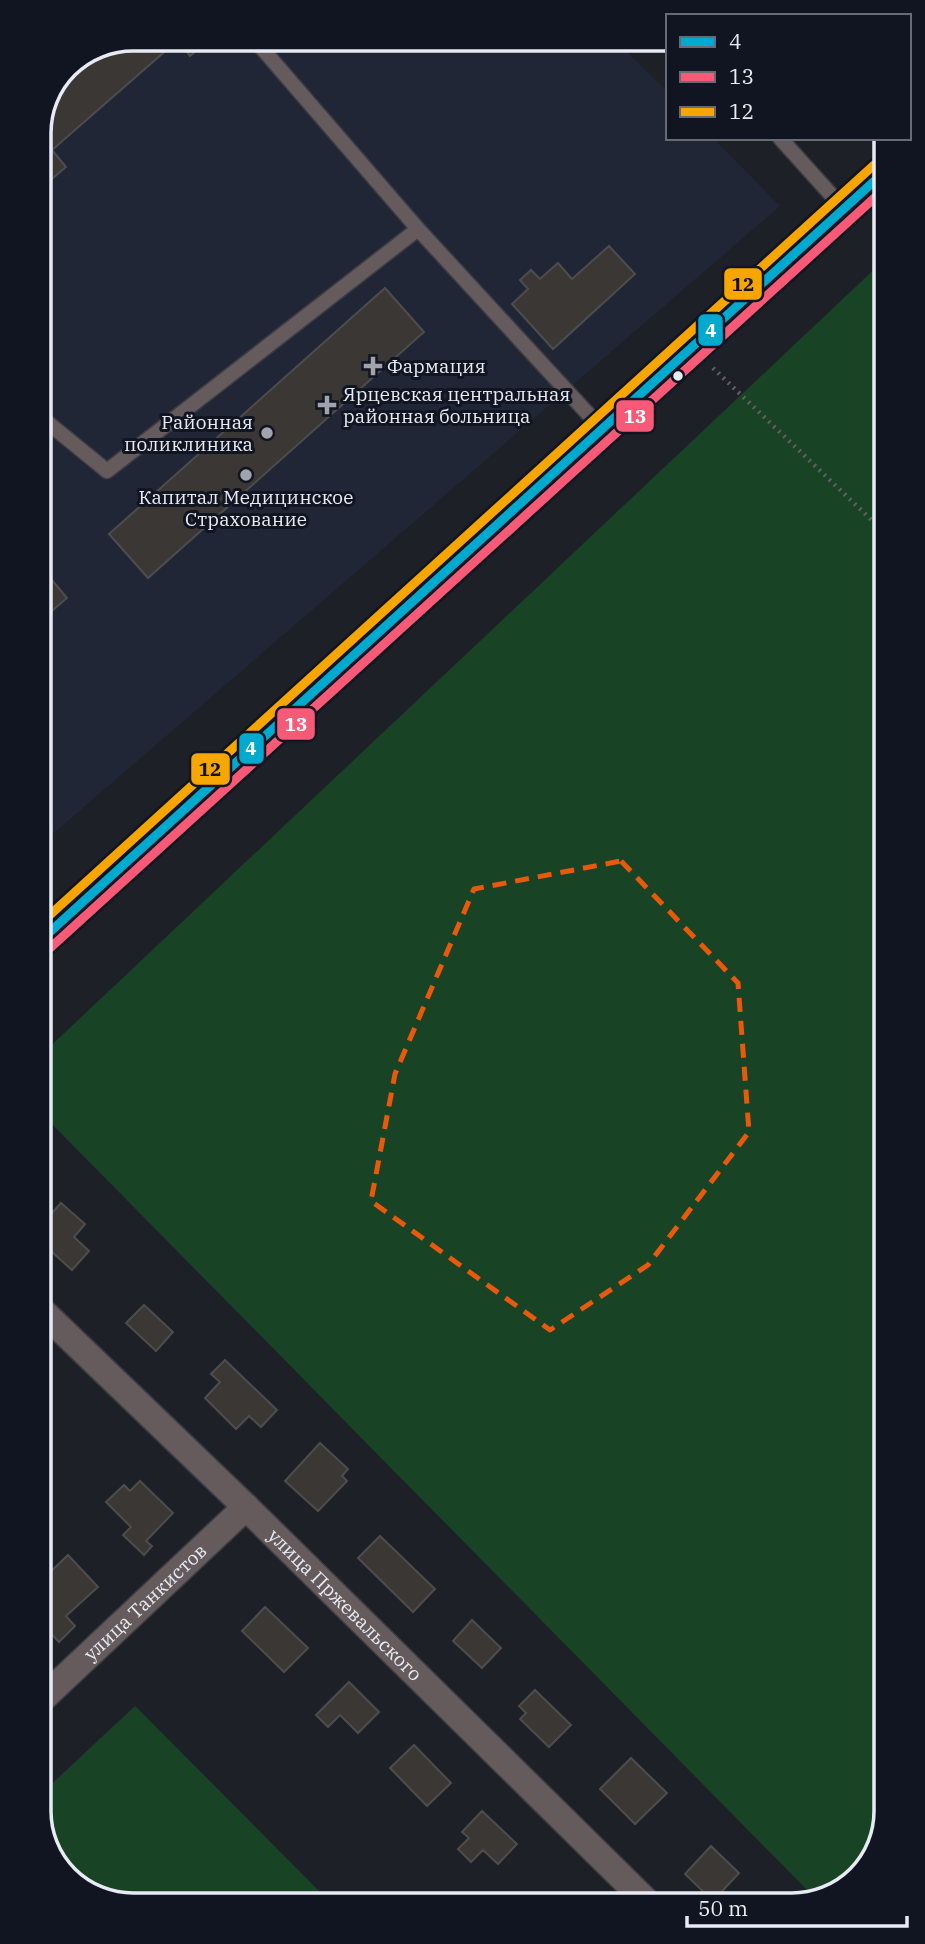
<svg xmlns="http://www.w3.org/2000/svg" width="925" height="1944" font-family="'IBM Plex Serif',serif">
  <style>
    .built { fill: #212637 }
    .green { fill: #184325 }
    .building { fill: #3b3734; stroke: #4e4d4d; stroke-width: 2 }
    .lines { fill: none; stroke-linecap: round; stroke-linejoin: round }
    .service-casing { stroke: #3b3d43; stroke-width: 17 }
    .minor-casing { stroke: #3b3d43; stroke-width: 29 }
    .tertiary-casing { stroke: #3b3d43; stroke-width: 36 }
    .path { stroke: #645e60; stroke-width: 4.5; stroke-dasharray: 2 5; stroke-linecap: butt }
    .service { stroke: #655b5c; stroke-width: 14 }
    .minor { stroke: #655b5c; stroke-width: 26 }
    .tertiary { stroke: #655b5c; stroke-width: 33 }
    .bus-1-casing { stroke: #111521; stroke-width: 14 }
    .bus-2-casing { stroke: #111521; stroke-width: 14 }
    .bus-3-casing { stroke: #111521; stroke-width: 14 }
    .bus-1 { stroke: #00a9ce; stroke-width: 9 }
    .bus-2 { stroke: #f75a77; stroke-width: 9 }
    .bus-3 { stroke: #f7a600; stroke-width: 9 }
    .marked { fill: none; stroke: #e8590c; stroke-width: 5; stroke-dasharray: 14 9; stroke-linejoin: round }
    .poi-dot { fill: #a1a4ac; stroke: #111521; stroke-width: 2.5 }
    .bus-dot { fill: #e8ebf4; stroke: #111521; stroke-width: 2.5 }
    .labels { text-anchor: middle; stroke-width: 6; stroke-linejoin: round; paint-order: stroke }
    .poi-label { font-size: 19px; fill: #e8ebf4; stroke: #111521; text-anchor: start }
    .street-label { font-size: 19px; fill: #e8ebf4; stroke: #111521 }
    .rim { fill: none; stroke: #e8ebf4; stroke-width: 3.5 }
    .line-badge { stroke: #111521; stroke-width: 2.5 }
    .badge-label { font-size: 19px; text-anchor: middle; font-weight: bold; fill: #fff }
    .pale-badge-label { font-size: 19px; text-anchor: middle; font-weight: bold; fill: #111 }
  </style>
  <rect width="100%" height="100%" fill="#1e2027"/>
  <path class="built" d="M133,39H614L668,92V138H713L780,206L41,844L39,127L66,66Z"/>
  <path class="green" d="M882,262L886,1811L870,1864L823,1900H817L42,1114L41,1055Z
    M135,1706L332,1904L127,1905L76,1886L44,1842V1791Z"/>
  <path class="building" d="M133,38L210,39L190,56L178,40L52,150L66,167L39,190V127L56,89L97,53Z
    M609,246L635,274L553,349L512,304L528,289L520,280L531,270L540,279L558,263L572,279Z
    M385,288L424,332L148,578L109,534Z
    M40,566L67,598L40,621Z
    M61,1203L85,1224L74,1237L89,1251L72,1270L42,1243V1224Z
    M144,1305L173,1332L156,1351L126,1323Z
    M225,1360L277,1410L261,1427L249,1416L236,1429L205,1398L220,1382L211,1374Z
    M320,1443L348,1469L342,1476L347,1481L318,1511L285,1481Z
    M140,1481L173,1513L146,1541L152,1546L144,1555L123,1535L131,1527L106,1502L124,1485L130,1491Z
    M380,1536L435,1589L413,1612L358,1558Z
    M68,1555L98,1587L66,1616L75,1626L59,1642L43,1625V1579Z
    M265,1607L308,1648L284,1672L242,1631Z
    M472,1620L501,1648L482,1668L453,1641Z
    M349,1682L379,1712L358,1733L340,1715L328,1727L316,1715Z
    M535,1690L571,1725L549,1747L520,1719L526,1713L519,1706Z
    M414,1745L451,1783L427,1806L390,1768Z
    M631,1758L667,1793L635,1824L600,1789Z
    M482,1811L517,1844L498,1864L483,1850L471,1862L458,1849L469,1838L462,1832Z
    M711,1846L739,1873L713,1901L685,1874Z
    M563,1894L572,1902H555Z"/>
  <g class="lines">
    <g class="service-casing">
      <path id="service" d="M254,39L418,229L602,429
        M780,138L844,209
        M40,420L42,418L107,471L418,229"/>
    </g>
    <g class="minor-casing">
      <g id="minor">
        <path id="s1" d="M42,1311L246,1507L647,1902"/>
        <path id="s2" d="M43,1698L246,1507"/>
      </g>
    </g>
    <g class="tertiary-casing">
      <path id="tertiary" d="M41,940C319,683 603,431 882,174"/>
    </g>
    <path class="path" d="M713,368L883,531"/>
    <use href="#service" class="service"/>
    <use href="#minor" class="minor"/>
    <use href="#tertiary" class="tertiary"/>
    <g class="bus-1-casing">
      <path id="bus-1" d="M41,940L882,174"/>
    </g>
    <g class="bus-2-casing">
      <path id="bus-2" d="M49,949L882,191"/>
    </g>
    <g class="bus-3-casing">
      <path id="bus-3" d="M41,923L874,165"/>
    </g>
    <use href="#bus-1" class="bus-1"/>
    <use href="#bus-2" class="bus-2"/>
    <use href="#bus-3" class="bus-3"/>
  </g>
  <path class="marked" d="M621,861L738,983L749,1132L648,1265L550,1330L371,1201L395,1074L474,889Z"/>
  <g class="poi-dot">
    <path d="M369.5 355.5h7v7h7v7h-7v7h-7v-7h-7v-7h7z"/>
    <path d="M323.5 394.5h7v7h7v7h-7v7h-7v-7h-7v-7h7z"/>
    <circle cx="267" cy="433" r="7"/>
    <circle cx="246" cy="475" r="7"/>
  </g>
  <circle class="bus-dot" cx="678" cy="376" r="6"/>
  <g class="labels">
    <g class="poi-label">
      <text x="387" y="373">Фармация</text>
      <text x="343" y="401">Ярцевская центральная<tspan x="343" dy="22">районная больница</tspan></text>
      <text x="253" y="429" text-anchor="end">Районная<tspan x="253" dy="22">поликлиника</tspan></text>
      <text x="246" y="504" text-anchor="middle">Капитал Медицинское<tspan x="246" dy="22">Страхование</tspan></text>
    </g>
    <g class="street-label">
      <text dy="7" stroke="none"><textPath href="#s2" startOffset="140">улица Танкистов</textPath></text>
      <text dy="7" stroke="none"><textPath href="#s1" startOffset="422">улица Пржевальского</textPath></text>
    </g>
  </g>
  <path d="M0 0H925V1944H0ZM133 51H792A82 82 0 0 1 874 133V1811A82 82 0 0 1 792 1893H133A82 82 0 0 1 51 1811V133A82 82 0 0 1 133 51Z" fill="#111521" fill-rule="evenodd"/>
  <path class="rim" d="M133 51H792A82 82 0 0 1 874 133V1811A82 82 0 0 1 792 1893H133A82 82 0 0 1 51 1811V133A82 82 0 0 1 133 51Z"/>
  <g class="line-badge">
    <rect x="723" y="267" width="40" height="34" rx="7" fill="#f7a600"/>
    <rect x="697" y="313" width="27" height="34" rx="7" fill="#00a9ce"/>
    <rect x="615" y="399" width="40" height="34" rx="7" fill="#f75a77"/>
    <rect x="276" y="707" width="40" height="34" rx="7" fill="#f75a77"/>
    <rect x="238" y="732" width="27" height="33" rx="7" fill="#00a9ce"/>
    <rect x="190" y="752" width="41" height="34" rx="7" fill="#f7a600"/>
  </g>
  <g class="badge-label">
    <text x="711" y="337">4</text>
    <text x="635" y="423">13</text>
    <text x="296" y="731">13</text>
    <text x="251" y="755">4</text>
  </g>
  <g class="pale-badge-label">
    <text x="743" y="291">12</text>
    <text x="210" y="776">12</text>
  </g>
  <rect x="666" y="14" width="245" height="126" fill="#111521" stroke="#676b75" stroke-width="2"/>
  <rect x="680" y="37" width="35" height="10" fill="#00a9ce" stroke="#676b75" stroke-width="2"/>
  <text x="729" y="49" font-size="21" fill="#e8ebf4">4</text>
  <rect x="680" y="72" width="35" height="10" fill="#f75a77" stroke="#676b75" stroke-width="2"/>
  <text x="729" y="84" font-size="21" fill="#e8ebf4">13</text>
  <rect x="680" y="107" width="35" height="10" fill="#f7a600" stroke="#676b75" stroke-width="2"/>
  <text x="729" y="119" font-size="21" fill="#e8ebf4">12</text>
  <path d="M687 1916v10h220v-10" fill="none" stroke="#e8ebf4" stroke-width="3.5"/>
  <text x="698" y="1916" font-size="21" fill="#e8ebf4" stroke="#111521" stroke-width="5" paint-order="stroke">50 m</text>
</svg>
